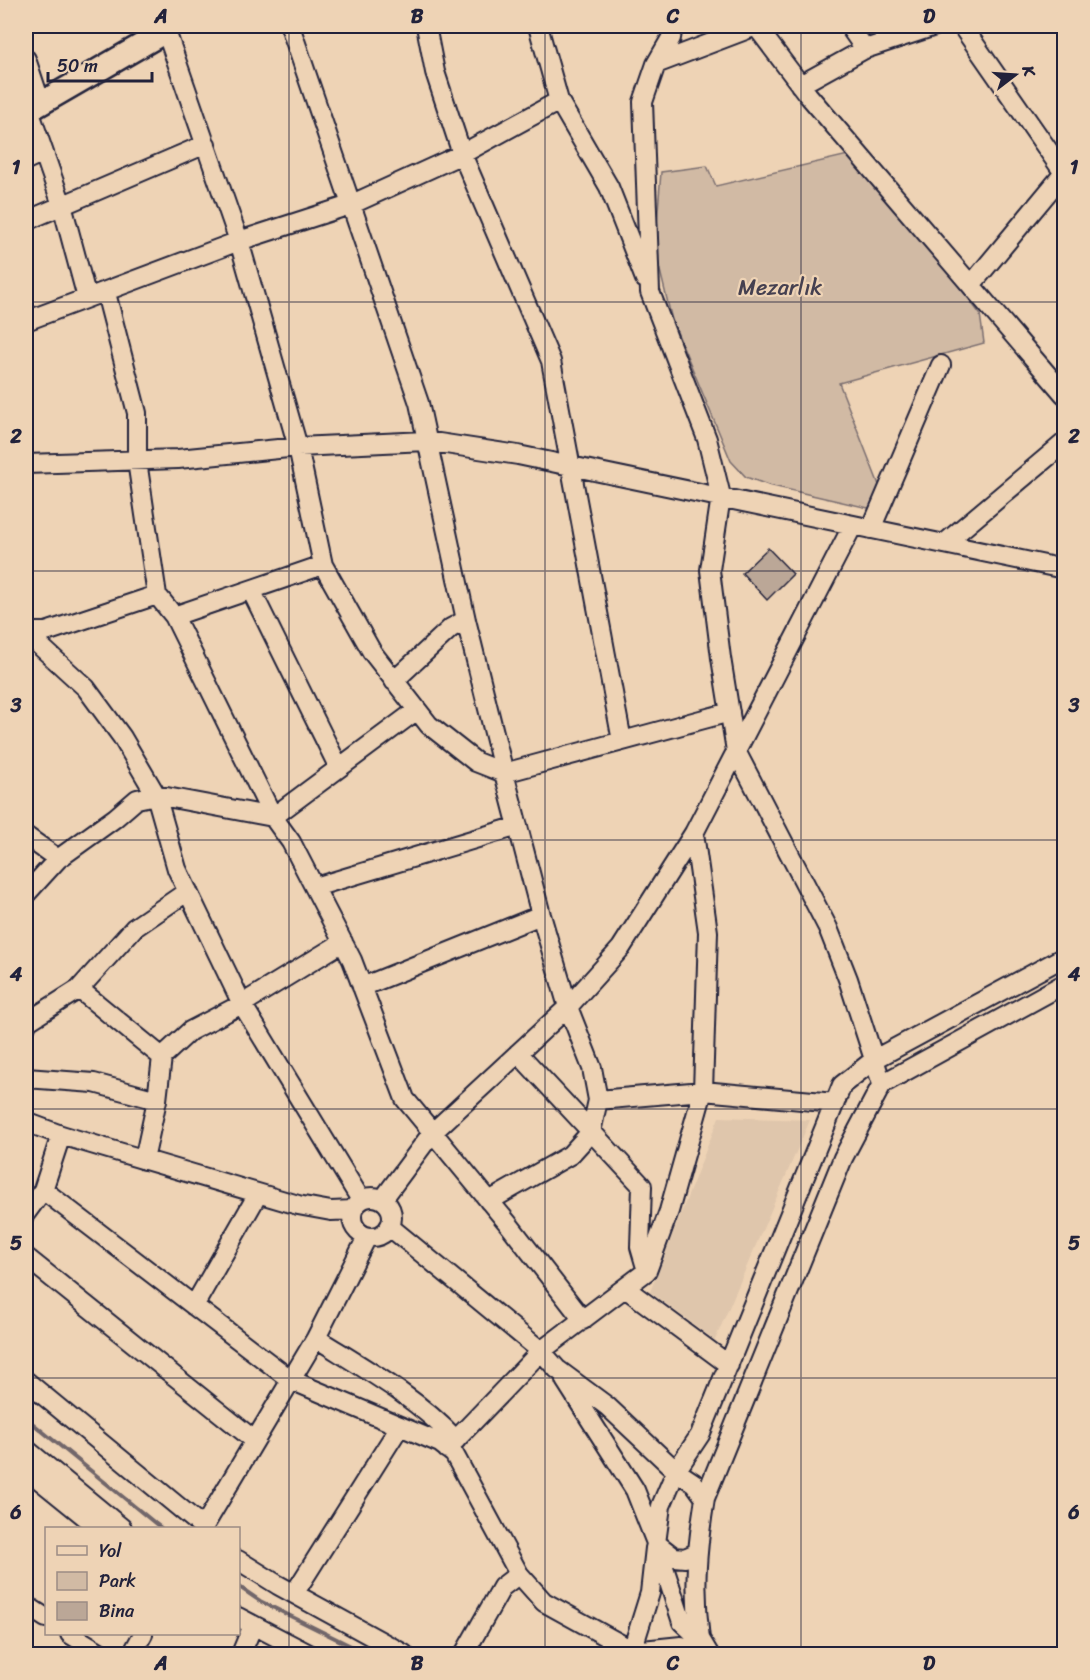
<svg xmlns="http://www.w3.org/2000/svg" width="1090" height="1680" font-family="Sriracha,sans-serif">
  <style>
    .built { fill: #dfc6ac }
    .green { fill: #d1baa4; stroke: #7a6e70; stroke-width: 1.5 }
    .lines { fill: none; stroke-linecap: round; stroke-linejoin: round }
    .stream { stroke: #71666a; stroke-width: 4 }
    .building { fill: #bba797; stroke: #22223b; stroke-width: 1.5 }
    .minor-casing { stroke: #22223b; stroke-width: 22 }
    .major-casing { stroke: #22223b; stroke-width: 27 }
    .minor { stroke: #eed3b5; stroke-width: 18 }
    .major { stroke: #eed3b5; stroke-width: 22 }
    .grid { fill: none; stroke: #22223b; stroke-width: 1.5; stroke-opacity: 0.55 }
    .labels { text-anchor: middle; stroke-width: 4.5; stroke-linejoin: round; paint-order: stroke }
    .park-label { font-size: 22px; fill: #454050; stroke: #eed3b5 }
    .neatline { fill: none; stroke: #22223b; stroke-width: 2 }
    .grid-label { font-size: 20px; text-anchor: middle; font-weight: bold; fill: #22223b }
  </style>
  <rect width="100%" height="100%" fill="#eed3b5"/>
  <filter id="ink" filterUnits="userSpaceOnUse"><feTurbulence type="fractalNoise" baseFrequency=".0167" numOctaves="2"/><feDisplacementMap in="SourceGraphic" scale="12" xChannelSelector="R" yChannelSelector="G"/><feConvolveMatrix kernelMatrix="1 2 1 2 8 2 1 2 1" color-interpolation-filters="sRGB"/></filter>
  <g filter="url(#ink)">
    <path class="built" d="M719,1117L810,1120L715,1340L650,1292Z"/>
    <path class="green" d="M848,155L937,257L980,314L984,343L839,383L890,513L768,485L746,477L731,461L672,320L655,250L661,172L707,166L716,186Z"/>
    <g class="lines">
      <path class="stream" d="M26,1418L161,1528
        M238,1586L260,1601L367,1654"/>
    </g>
    <path class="building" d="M768,548L793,574L767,600L742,573Z"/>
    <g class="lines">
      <g class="minor-casing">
        <path id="minor" d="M290,26L419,403L466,620L504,773L541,915L568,1007L592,1068L598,1100L591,1132L570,1155L489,1201
          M426,26L435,72L462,154L551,361L622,741
          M538,26L559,101L609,187L645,279
          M673,26L671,38L656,64L643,102L650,292L707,439L721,496L710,570L721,658L736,751L828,928L848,979L882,1084
          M849,26L865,49
          M962,26L1064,173
          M166,31L239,241L298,447L323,565L372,652L429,725L476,762L504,773L730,712
          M26,59L41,104
          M656,64L756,26L808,95L1064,394
          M800,85L865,49L935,26
          M29,110L62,205L87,298
          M26,160L43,152
          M26,221L206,144
          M971,285L1064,173
          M106,293L137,413V461L157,595L174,616L273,817L291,842L352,960L405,1099L510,1226L583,1320
          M26,321L239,241L350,205L462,154L559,101
          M26,464L178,459L298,447L426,441L518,455L1064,569
          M871,529L941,365
          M944,544L1064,443
          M251,590L339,768
          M174,616L323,565
          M26,632H46L157,595
          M26,633L86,688L122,737L156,795L177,869L242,1004L361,1200
          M394,681L451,628L466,620
          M26,836L58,859
          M315,887L518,826
          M26,894L58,859L115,818L137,799L156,795L273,817L417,710
          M362,987L541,915
          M79,989L162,1057
          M26,1026L27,1022L79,989L134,928L188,891
          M518,1053L642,1186L640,1247L647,1271
          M26,1078L94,1083L157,1100
          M598,1100L703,1091L835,1103
          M26,1122L61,1135L298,1205L331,1211L353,1210
          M144,1160L157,1100L162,1057L190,1031L242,1004L343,942
          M43,1190L291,1380L440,1443L454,1454L519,1574L544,1602L633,1651L681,1646L708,1654
          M352 1217a20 20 0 1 1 40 0a20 20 0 1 1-40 0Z
          M383,1199L432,1133L568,1007L621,948L694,833L853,525
          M26,1213L43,1190L61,1135
          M390,1227L541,1351L557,1369L607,1406L676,1471L694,1483L705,1498
          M26,1257L254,1440
          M625,1288L729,1365
          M194,1306L258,1194
          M316,1338C365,1369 416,1397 456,1440
          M565,1380L635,1490L656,1543L674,1557L685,1558L696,1553
          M26,1381L203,1527
          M26,1449L122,1528
          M447,1449L541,1351L647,1271L669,1211L703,1091L708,932L694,833
          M26,1469L99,1528
          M203,1528L316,1338L367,1237
          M238,1560L278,1585L404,1654
          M294,1594L400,1426
          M26,1605L46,1618
          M238,1617L309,1654
          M70,1634L103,1654
          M700,1639C693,1588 697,1548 705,1498L843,1158L882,1084L1064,984
          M132,1654L143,1634
          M241,1654L253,1625
          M464,1654L502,1587L519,1574
          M631,1654L650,1593L655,1548
          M709,1654L700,1639L682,1622L656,1543L661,1506L676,1471L700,1435L842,1085L875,1059L1064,957"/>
      </g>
      <g class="major-casing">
        <path id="major" d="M26,112L166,31L165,26"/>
      </g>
      <use href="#minor" class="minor"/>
      <use href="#major" class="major"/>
    </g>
  </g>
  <path class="grid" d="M289,26V1654M545,26V1654M801,26V1654M26,302H1064M26,571H1064M26,840H1064M26,1109H1064M26,1378H1064"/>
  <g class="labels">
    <g class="park-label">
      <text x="780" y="295">Mezarlık</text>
    </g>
  </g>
  <rect width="1090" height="1680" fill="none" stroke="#eed3b5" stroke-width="66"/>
  <rect x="45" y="1527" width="195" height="108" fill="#eed3b5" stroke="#9c8c84" stroke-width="1.5"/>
  <rect x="57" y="1546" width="30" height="9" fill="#eed3b5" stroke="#9c8c84" stroke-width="1.5"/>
  <text x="99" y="1557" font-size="18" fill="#22223b">Yol</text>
  <rect x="57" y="1572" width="30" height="18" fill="#d1baa4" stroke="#9c8c84" stroke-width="1.5"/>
  <text x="99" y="1587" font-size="18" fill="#22223b">Park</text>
  <rect x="57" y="1602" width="30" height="18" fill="#bba797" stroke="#9c8c84" stroke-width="1.5"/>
  <text x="99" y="1617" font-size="18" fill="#22223b">Bina</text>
  <g transform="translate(1015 75) rotate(73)" stroke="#eed3b5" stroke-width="4.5" paint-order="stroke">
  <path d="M0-4.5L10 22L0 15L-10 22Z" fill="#22223b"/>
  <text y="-9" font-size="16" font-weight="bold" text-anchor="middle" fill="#22223b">K</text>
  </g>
  <path d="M48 72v9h104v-9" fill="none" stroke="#22223b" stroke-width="3"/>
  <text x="57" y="72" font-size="18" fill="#22223b" stroke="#eed3b5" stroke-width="4.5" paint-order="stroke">50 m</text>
  <rect x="33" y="33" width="1024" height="1614" class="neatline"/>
  <g class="grid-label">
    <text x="161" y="23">A</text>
    <text x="417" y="23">B</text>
    <text x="673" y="23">C</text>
    <text x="929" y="23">D</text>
    <text x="16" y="174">1</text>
    <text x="1074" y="174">1</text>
    <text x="16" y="443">2</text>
    <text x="1074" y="443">2</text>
    <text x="16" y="712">3</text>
    <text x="1074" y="712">3</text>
    <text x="16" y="981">4</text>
    <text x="1074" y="981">4</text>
    <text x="16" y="1250">5</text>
    <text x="1074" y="1250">5</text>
    <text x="16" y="1519">6</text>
    <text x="1074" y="1519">6</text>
    <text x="161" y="1670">A</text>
    <text x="417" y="1670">B</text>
    <text x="673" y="1670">C</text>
    <text x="929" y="1670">D</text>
  </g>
</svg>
